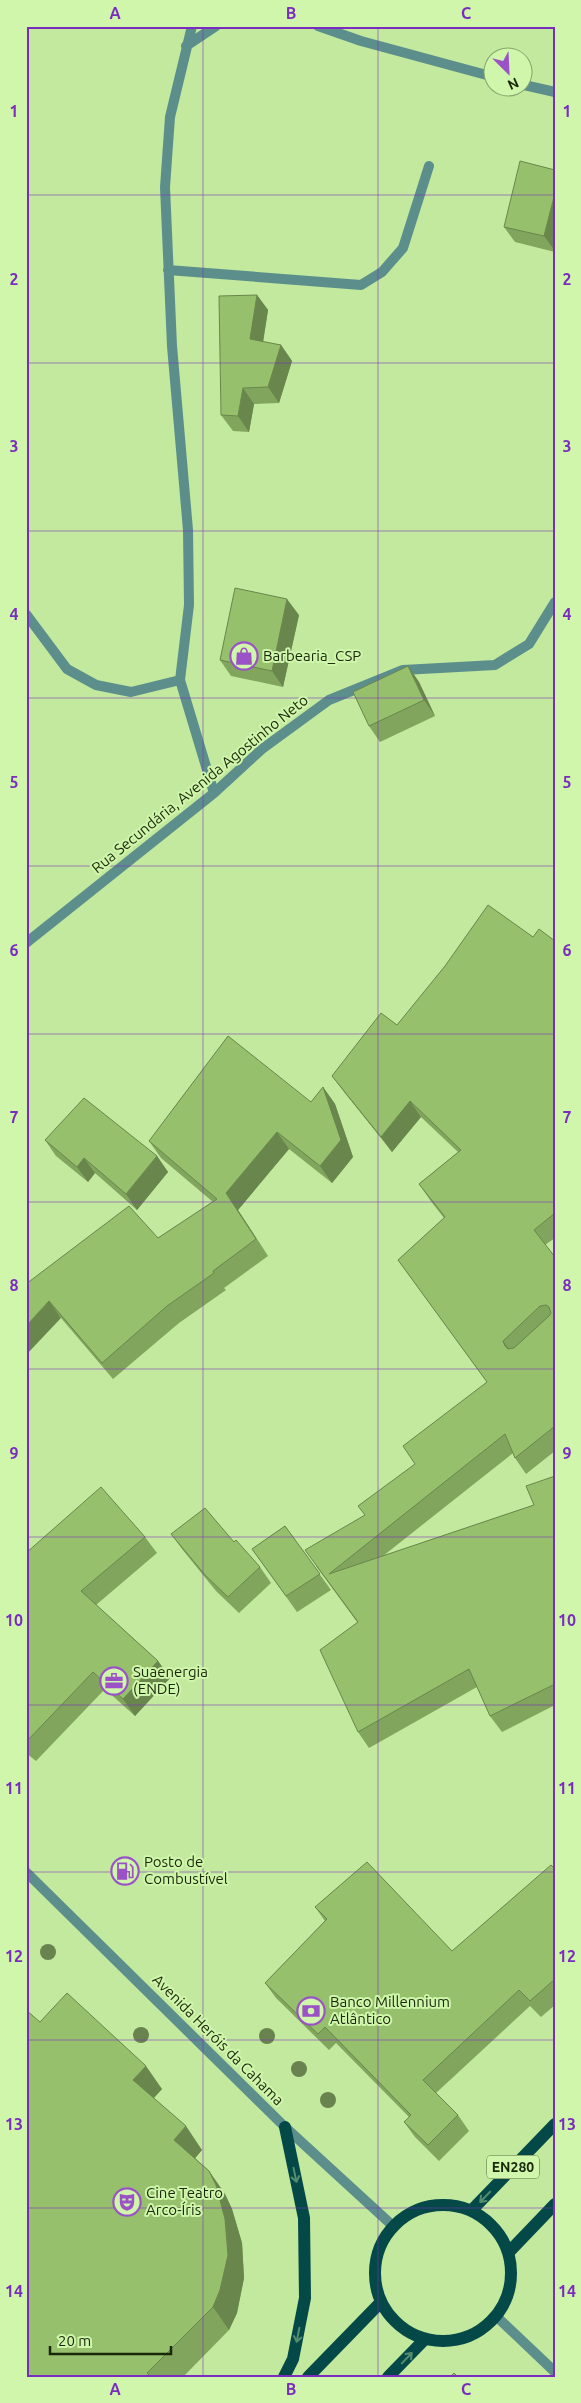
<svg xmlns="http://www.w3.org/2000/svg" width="581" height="2403" font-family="Ubuntu,sans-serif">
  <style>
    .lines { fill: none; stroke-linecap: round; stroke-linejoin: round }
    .minor { stroke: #5c8f8b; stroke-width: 10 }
    .tertiary { stroke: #5c8f8b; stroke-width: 10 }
    .primary { stroke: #044947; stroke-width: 12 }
    .tree { fill: #68834e }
    .wall { fill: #81a55d }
    .shaded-wall { fill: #69864c }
    .building { fill: #96c06c; stroke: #69864c; fill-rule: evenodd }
    .oneway { stroke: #558e6f }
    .grid { fill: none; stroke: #7b2cbf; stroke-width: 1; stroke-opacity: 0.55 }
    .labels { text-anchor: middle; stroke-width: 4; stroke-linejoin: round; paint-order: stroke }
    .shield { fill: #cff6ab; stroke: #50663a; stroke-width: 1 }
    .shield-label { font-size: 14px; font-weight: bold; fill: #1a280a }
    .poi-label { font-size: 15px; fill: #1a280a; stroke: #cff6ab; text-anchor: start }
    .street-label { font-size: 15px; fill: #1a280a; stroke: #cff6ab }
    .neatline { fill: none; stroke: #7b2cbf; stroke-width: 2 }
    .grid-label { font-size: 16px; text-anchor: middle; font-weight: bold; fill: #7b2cbf }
  </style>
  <rect width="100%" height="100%" fill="#c2e99e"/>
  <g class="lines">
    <path class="minor" d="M192,26L170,117L165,187L172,346L188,530L189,605L180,680L214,793
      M318,26L361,41L494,77
      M186,46L216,26
      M524,85L555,92
      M168,270L361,285L382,272L403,248L429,166
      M26,614L67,669L96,685L131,692L180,680
      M26,943L214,793L262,749L329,700L403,670L495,665L529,644L555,602
      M496,2316L555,2372"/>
    <path class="tertiary" d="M26,1872L285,2127L393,2226"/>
    <path class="primary" d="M375 2273a68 68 0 1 1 136 0a68 68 0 1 1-136 0Z
      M471,2211L555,2124
      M509,2252L555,2204
      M284,2377L293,2359L305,2298L304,2218L285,2127
      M308,2377L381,2302
      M388,2377L425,2339"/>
  </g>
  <g class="tree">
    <circle cx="48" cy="1952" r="8"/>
    <circle cx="141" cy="2035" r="8"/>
    <circle cx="267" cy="2036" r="8"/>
    <circle cx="299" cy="2069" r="8"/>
    <circle cx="328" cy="2100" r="8"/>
  </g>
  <path class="wall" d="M555,170V252L515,242L504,227Z
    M257,295L268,310L263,342L281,345L292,361L279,403L254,404L249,432L233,431L221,415Z
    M299,615L283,687L231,676L220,660Z
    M408,666L419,682L435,716L380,742L369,726Z
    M533,937L555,941V1238L545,1245L555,1257V1451L526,1474L515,1458L513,1453L383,1556L534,1505L555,1476V1705L502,1732L490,1716L477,1687L369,1748L358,1732L357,1622L316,1566L415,1464L487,1382L398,1260L444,1218L430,1200L419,1184L458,1152L421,1117L392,1152L344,1092L332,1076L397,1025Z
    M323,1087L335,1104L353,1157L332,1183L289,1149L238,1210L268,1256L224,1288L226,1290L179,1323L113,1379L61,1318L26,1284L158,1238L213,1202L161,1158L149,1141L311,1102Z
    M45,1140L157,1156L168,1172L137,1210L95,1173L88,1182L56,1156Z
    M285,1526L331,1590L297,1612L252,1549Z
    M171,1534L234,1542L260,1567L271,1583L239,1613L216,1591L182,1549Z
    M145,1537L157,1553L96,1605L158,1661L170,1678L135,1716L105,1689L36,1761L26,1753V1553Z
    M555,1869V2005L541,2017L530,2006L436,2093L458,2115L469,2131L439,2161L415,2137L404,2122L409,2117L336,2043L329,2050L276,1998L265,1983L325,1921L315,1907L452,1951Z
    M40,2022L162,2089L154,2098L202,2150L195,2158L209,2171L225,2194L232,2209L242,2243L244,2278L237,2313L229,2330L183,2377H26Z"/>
  <path class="shaded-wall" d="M555,193V251L544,236Z
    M257,295L268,310L261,355L250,339Z
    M281,345L292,361L279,403L268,387Z
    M243,388L254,404L249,432L238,416Z
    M287,599L299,615L283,687L272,671Z
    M408,666L419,682L435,716L424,700Z
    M323,1087L335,1104L353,1157L332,1183L320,1166Z
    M410,1101L421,1117L392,1152L381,1137Z
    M277,1132L289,1149L238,1210L268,1256L226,1193Z
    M157,1156L168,1172L137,1210L126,1194Z
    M84,1158L95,1173L88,1182L77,1167Z
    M49,1301L61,1318L26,1355V1326Z
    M503,1341L514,1356L505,1346Z
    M158,1661L170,1678L135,1716L123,1699Z
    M146,2066L162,2089L149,2103L133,2080Z
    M186,2126L202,2150L191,2163L174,2140Z
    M209,2171L225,2194L232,2209L242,2243L244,2278L237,2313L229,2330L213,2307Z"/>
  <path class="building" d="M520,161L555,170V193L544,236L504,227Z
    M257,295L250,339L281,345L268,387L243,388L238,416L221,415L219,296Z
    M235,588L287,599L272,671L220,660Z
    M408,666L424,700L369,726L353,692Z
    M488,905L533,937L539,929L555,941V1213L534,1230L555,1257V1426L515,1458L505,1434L329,1574L534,1505L526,1486L555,1476V1684L490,1716L469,1669L358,1732L320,1650L358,1622L305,1550L365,1515L358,1506L415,1464L403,1446L487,1382L398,1260L445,1217L419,1184L461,1150L410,1101L381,1137L332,1076L381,1013L397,1025L445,966ZM546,1305L549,1307L551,1313L549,1316L514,1348L508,1349L505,1346L503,1341L540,1306Z
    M228,1036L311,1102L323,1087L341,1140L320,1166L277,1132L226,1193L256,1239L213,1271L214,1273L167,1306L102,1363L49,1301L26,1326V1284L129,1206L158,1238L217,1199L149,1141Z
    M84,1098L157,1156L126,1194L84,1158L77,1167L45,1140Z
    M101,1487L145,1537L81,1591L158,1661L123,1699L93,1672L26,1742V1553Z
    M205,1508L234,1542L236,1540L260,1567L228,1597L205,1575L171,1534Z
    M285,1526L320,1574L286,1596L252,1549Z
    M367,1862L452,1951L551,1865L555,1869V1979L530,2001L519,1990L423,2080L458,2115L428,2145L404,2122L411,2115L325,2027L318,2034L265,1983L327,1919L315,1907Z
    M67,1993L146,2066L133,2080L186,2126L174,2140L209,2171L216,2185L225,2219L228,2255L220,2290L213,2307L147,2373L151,2377H26V2010L40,2022Z
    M454,2373L458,2377H450Z"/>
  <defs><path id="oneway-shaft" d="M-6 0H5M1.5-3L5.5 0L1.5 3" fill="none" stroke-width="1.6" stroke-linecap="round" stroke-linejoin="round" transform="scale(1.25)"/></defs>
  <g class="oneway">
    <use href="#oneway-shaft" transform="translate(295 2175) rotate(78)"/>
    <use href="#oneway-shaft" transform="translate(485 2197) rotate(134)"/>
    <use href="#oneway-shaft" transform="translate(298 2335) rotate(101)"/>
    <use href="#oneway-shaft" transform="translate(407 2358) rotate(-46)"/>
  </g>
  <path class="grid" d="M203,26V2377M378,26V2377M26,195H555M26,363H555M26,531H555M26,698H555M26,866H555M26,1034H555M26,1202H555M26,1369H555M26,1537H555M26,1705H555M26,1872H555M26,2040H555M26,2208H555"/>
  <defs>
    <g id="shop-ring" transform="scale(1.4375)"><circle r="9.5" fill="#cff6ab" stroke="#9a52c6" stroke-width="1.5"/><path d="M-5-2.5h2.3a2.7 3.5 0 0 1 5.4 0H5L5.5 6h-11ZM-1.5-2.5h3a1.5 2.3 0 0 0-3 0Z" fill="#9a52c6"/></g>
    <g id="office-ring" transform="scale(1.4375)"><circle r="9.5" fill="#cff6ab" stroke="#9a52c6" stroke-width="1.5"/><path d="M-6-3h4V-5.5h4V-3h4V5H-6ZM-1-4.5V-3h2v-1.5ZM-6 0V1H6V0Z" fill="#9a52c6"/></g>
    <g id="fuel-ring" transform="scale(1.4375)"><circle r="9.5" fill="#cff6ab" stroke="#9a52c6" stroke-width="1.5"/><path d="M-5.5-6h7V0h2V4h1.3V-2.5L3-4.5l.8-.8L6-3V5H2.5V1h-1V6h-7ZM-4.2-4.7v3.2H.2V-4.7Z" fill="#9a52c6"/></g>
    <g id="bank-ring" transform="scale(1.4375)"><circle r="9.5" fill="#cff6ab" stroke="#9a52c6" stroke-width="1.5"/><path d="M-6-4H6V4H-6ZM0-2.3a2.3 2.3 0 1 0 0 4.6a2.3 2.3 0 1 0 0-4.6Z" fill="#9a52c6"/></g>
    <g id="theatre-ring" transform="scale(1.4375)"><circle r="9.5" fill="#cff6ab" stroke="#9a52c6" stroke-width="1.5"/><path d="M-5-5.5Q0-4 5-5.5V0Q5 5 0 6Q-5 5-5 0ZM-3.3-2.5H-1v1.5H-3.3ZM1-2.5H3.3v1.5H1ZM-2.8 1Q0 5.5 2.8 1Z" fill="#9a52c6"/></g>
  </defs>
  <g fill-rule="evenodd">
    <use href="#shop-ring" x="244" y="656"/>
    <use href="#office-ring" x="114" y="1681"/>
    <use href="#fuel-ring" x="125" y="1871"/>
    <use href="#bank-ring" x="311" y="2011"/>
    <use href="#theatre-ring" x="127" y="2202"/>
  </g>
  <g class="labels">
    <rect class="shield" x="487" y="2155.5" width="52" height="23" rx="4"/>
    <g class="shield-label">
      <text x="513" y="2172">EN280</text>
    </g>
    <g class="poi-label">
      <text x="263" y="661">Barbearia_CSP</text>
      <text x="133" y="1677">Suaenergia<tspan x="133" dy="17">(ENDE)</tspan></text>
      <text x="144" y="1867">Posto de<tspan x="144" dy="17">Combustível</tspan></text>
      <text x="330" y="2007">Banco Millennium<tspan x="330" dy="17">Atlântico</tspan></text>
      <text x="146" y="2198">Cine Teatro<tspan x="146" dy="17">Arco-Íris</tspan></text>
    </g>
    <g class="street-label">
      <text transform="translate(200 784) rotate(-39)" y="5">Rua Secundária, Avenida Agostinho Neto</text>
      <text transform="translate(218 2040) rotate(45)" y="5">Avenida Heróis da Cahama</text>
    </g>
  </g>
  <rect width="581" height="2403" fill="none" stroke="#cff6ab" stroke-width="55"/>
  <g transform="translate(508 72) rotate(156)"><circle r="24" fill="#cff6ab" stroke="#87a46b"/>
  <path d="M0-4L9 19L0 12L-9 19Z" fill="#9a52c6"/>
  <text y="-8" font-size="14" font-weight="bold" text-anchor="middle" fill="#1a280a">N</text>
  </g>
  <path d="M50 2346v8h121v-8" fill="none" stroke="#1a280a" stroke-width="2.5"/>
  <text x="58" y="2346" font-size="15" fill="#1a280a" stroke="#cff6ab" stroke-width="4" paint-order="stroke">20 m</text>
  <rect x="28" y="28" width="526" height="2348" class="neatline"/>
  <g class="grid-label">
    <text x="115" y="19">A</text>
    <text x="291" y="19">B</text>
    <text x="466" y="19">C</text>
    <text x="14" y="117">1</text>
    <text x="567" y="117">1</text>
    <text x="14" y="285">2</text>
    <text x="567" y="285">2</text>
    <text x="14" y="452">3</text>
    <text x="567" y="452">3</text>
    <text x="14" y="620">4</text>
    <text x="567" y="620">4</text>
    <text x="14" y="788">5</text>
    <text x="567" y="788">5</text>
    <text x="14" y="956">6</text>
    <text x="567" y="956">6</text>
    <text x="14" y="1123">7</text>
    <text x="567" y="1123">7</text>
    <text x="14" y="1291">8</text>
    <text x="567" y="1291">8</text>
    <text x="14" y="1459">9</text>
    <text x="567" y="1459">9</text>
    <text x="14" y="1626">10</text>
    <text x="567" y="1626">10</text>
    <text x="14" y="1794">11</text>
    <text x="567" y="1794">11</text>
    <text x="14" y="1962">12</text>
    <text x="567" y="1962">12</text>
    <text x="14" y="2130">13</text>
    <text x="567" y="2130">13</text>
    <text x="14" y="2297">14</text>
    <text x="567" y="2297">14</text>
    <text x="115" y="2395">A</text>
    <text x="291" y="2395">B</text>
    <text x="466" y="2395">C</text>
  </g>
</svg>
